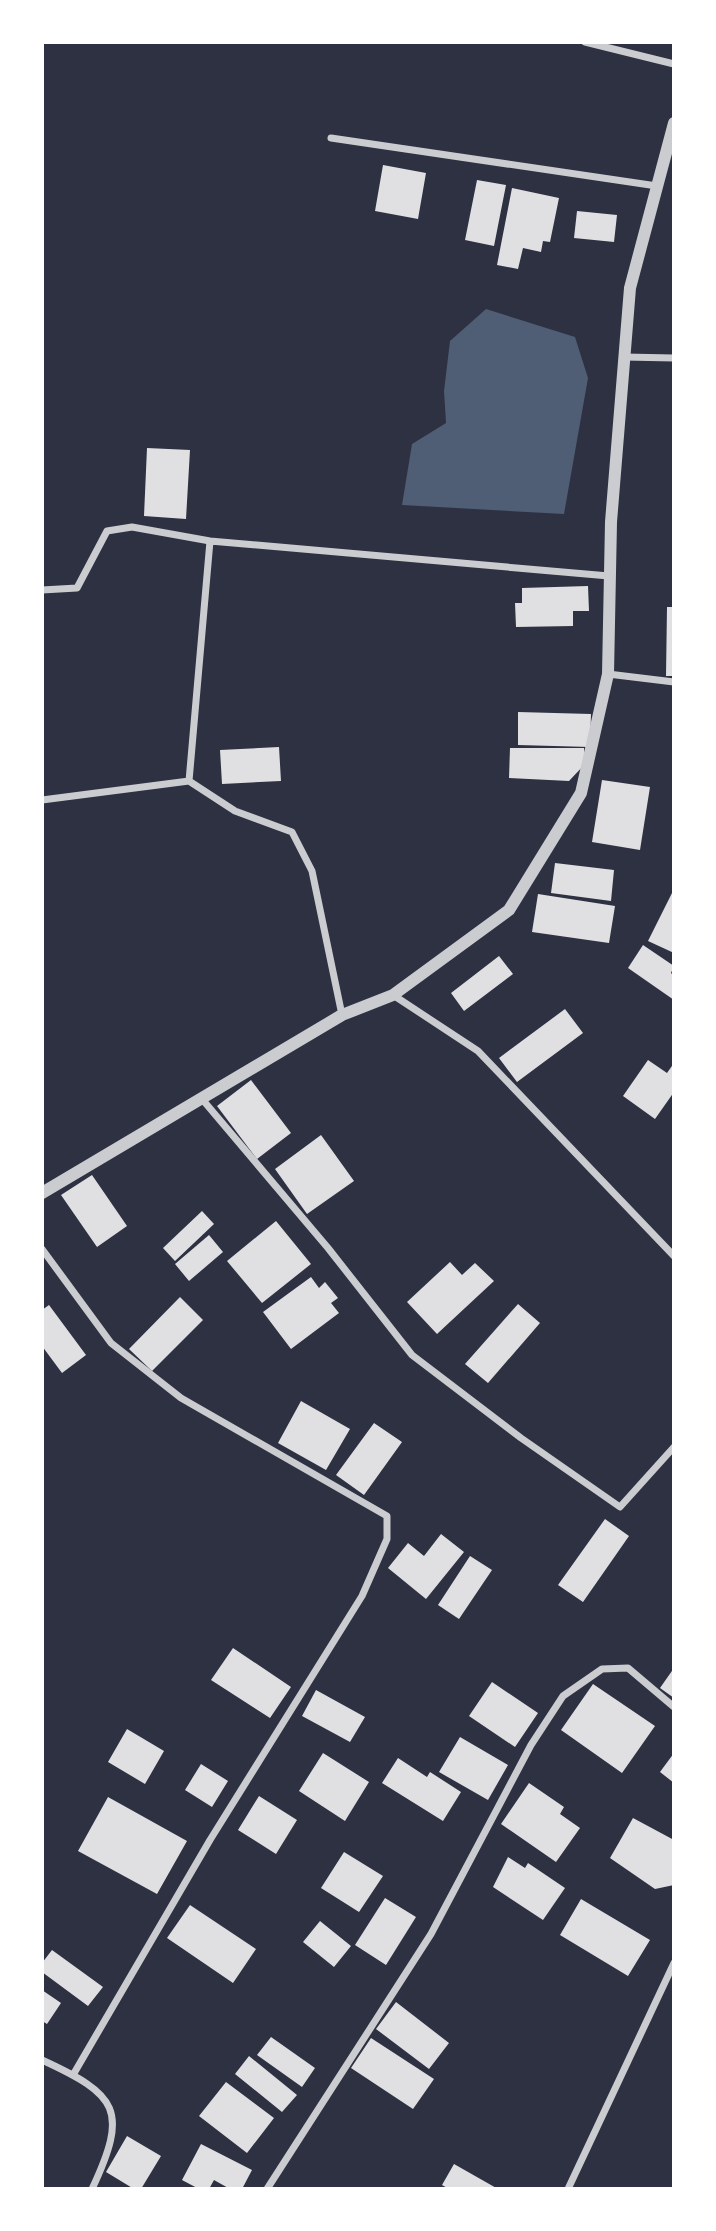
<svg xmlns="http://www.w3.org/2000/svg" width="716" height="2231" font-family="'Asap Condensed',sans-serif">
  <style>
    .water { fill: #4f5d75 }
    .building { fill: #e0e0e3 }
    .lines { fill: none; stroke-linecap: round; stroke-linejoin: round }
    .minor { stroke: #caccd0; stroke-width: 7 }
    .tertiary { stroke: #caccd0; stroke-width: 12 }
  </style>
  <rect width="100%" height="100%" fill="#2d3142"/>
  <path class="water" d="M486,309L575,337L588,378L564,514L402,505L412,444L446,423L444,391L450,341Z"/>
  <path class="building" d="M383,165L426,173L418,219L375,211Z
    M477,180L506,185L494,246L465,240Z
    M512,188L559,198L550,242L543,241L541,252L523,248L518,269L497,265Z
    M577,211L617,215L614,242L574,238Z
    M147,448L190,450L186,519L144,516Z
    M588,586L589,611H573V626L516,627L515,603H522V588Z
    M667,607H674V676H666Z
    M518,712L591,714L590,747L518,745Z
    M279,747L281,781L222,784L220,750Z
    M510,748H584L585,764L569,781L509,778Z
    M602,780L650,787L640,850L592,842Z
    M555,863L614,870L611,901L551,893Z
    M674,889V953L648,941Z
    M538,894L615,906L609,943L532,932Z
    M643,945L674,966L671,973L674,976V1000L628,968Z
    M499,956L513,974L464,1011L451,993Z
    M565,1009L583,1033L517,1082L499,1058Z
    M648,1060L667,1073L674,1063V1092L655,1119L623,1096Z
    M251,1080L291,1133L257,1159L217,1106Z
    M321,1135L354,1181L307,1214L275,1169Z
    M92,1175L127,1226L97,1247L61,1195Z
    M202,1211L214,1224L175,1261L163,1248Z
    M276,1221L311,1264L262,1303L227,1261Z
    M209,1235L223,1252L189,1281L175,1264Z
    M450,1262L462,1275L475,1263L494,1281L437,1334L407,1302Z
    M311,1277L319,1288L325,1282L338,1298L331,1303L339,1313L291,1349L263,1312Z
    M180,1297L203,1320L152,1371L129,1349Z
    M518,1304L540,1323L488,1383L465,1364Z
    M49,1305L86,1355L62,1373L42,1346V1310Z
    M301,1401L350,1429L326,1470L278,1443Z
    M374,1423L402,1442L364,1495L336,1475Z
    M605,1519L629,1536L583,1602L558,1585Z
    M441,1534L464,1552L426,1599L388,1568L408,1543L424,1556Z
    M470,1556L492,1570L459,1619L438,1605Z
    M233,1648L291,1687L270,1718L211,1680Z
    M674,1668V1698L660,1688Z
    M492,1682L538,1713L515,1747L469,1716Z
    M593,1684L655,1726L622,1773L561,1730Z
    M316,1690L365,1717L350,1742L302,1716Z
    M127,1729L164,1751L145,1784L108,1762Z
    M460,1737L508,1765L488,1800L439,1772Z
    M323,1753L369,1782L345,1821L299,1791Z
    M674,1753V1783L660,1772Z
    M398,1758L427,1777L430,1772L461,1792L443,1821L382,1783Z
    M201,1764L228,1781L212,1807L185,1790Z
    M529,1783L564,1807L560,1814L580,1828L556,1862L501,1824Z
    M259,1796L297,1820L276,1854L238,1830Z
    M108,1797L187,1841L157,1894L78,1851Z
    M633,1818L674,1840V1885L655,1889L610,1858Z
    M344,1852L383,1876L359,1912L321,1888Z
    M508,1857L525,1868L528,1863L565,1888L543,1920L493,1887Z
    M385,1898L416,1917L386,1965L355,1945Z
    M581,1899L650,1940L628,1976L560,1935Z
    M190,1905L256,1949L233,1983L167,1938Z
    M320,1921L351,1946L334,1967L303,1942Z
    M52,1950L103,1987L88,2006L42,1972V1963Z
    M42,1990L61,2003L47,2024L42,2021Z
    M396,2002L449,2043L429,2069L376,2029Z
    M271,2037L315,2068L302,2087L257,2055Z
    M371,2038L434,2079L413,2109L351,2068Z
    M249,2056L297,2095L282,2112L235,2074Z
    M226,2082L274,2118L247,2153L199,2116Z
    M127,2136L161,2156L141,2189H134L106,2172Z
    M201,2144L252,2170L242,2189H230L214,2180L209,2189H199L182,2180Z
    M454,2164L498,2189H449L442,2185Z"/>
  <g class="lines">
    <path class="minor" d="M585,42L674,64
      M331,138L657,186
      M624,357L674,358
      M42,590L77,588L107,531L132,527L210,541
      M608,674L674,682
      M189,781L235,811L292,832L312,871L342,1015
      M42,800L189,781L210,541L609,576
      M393,995L478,1051L674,1256
      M202,1099L328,1248L412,1355L521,1438L620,1507L674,1447
      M42,1249L111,1343L181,1398L387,1516V1539L362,1596L210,1840L73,2075
      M42,2060C118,2095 129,2110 92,2189
      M267,2189L431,1934L531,1745L563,1696L602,1669L628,1668L674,1707
      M568,2189L674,1963"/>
    <path class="tertiary" d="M42,1193L342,1015L393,995L509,910L581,793L608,674L611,522L630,288L674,123"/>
  </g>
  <rect width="716" height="2231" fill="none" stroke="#ffffff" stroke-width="88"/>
</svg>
